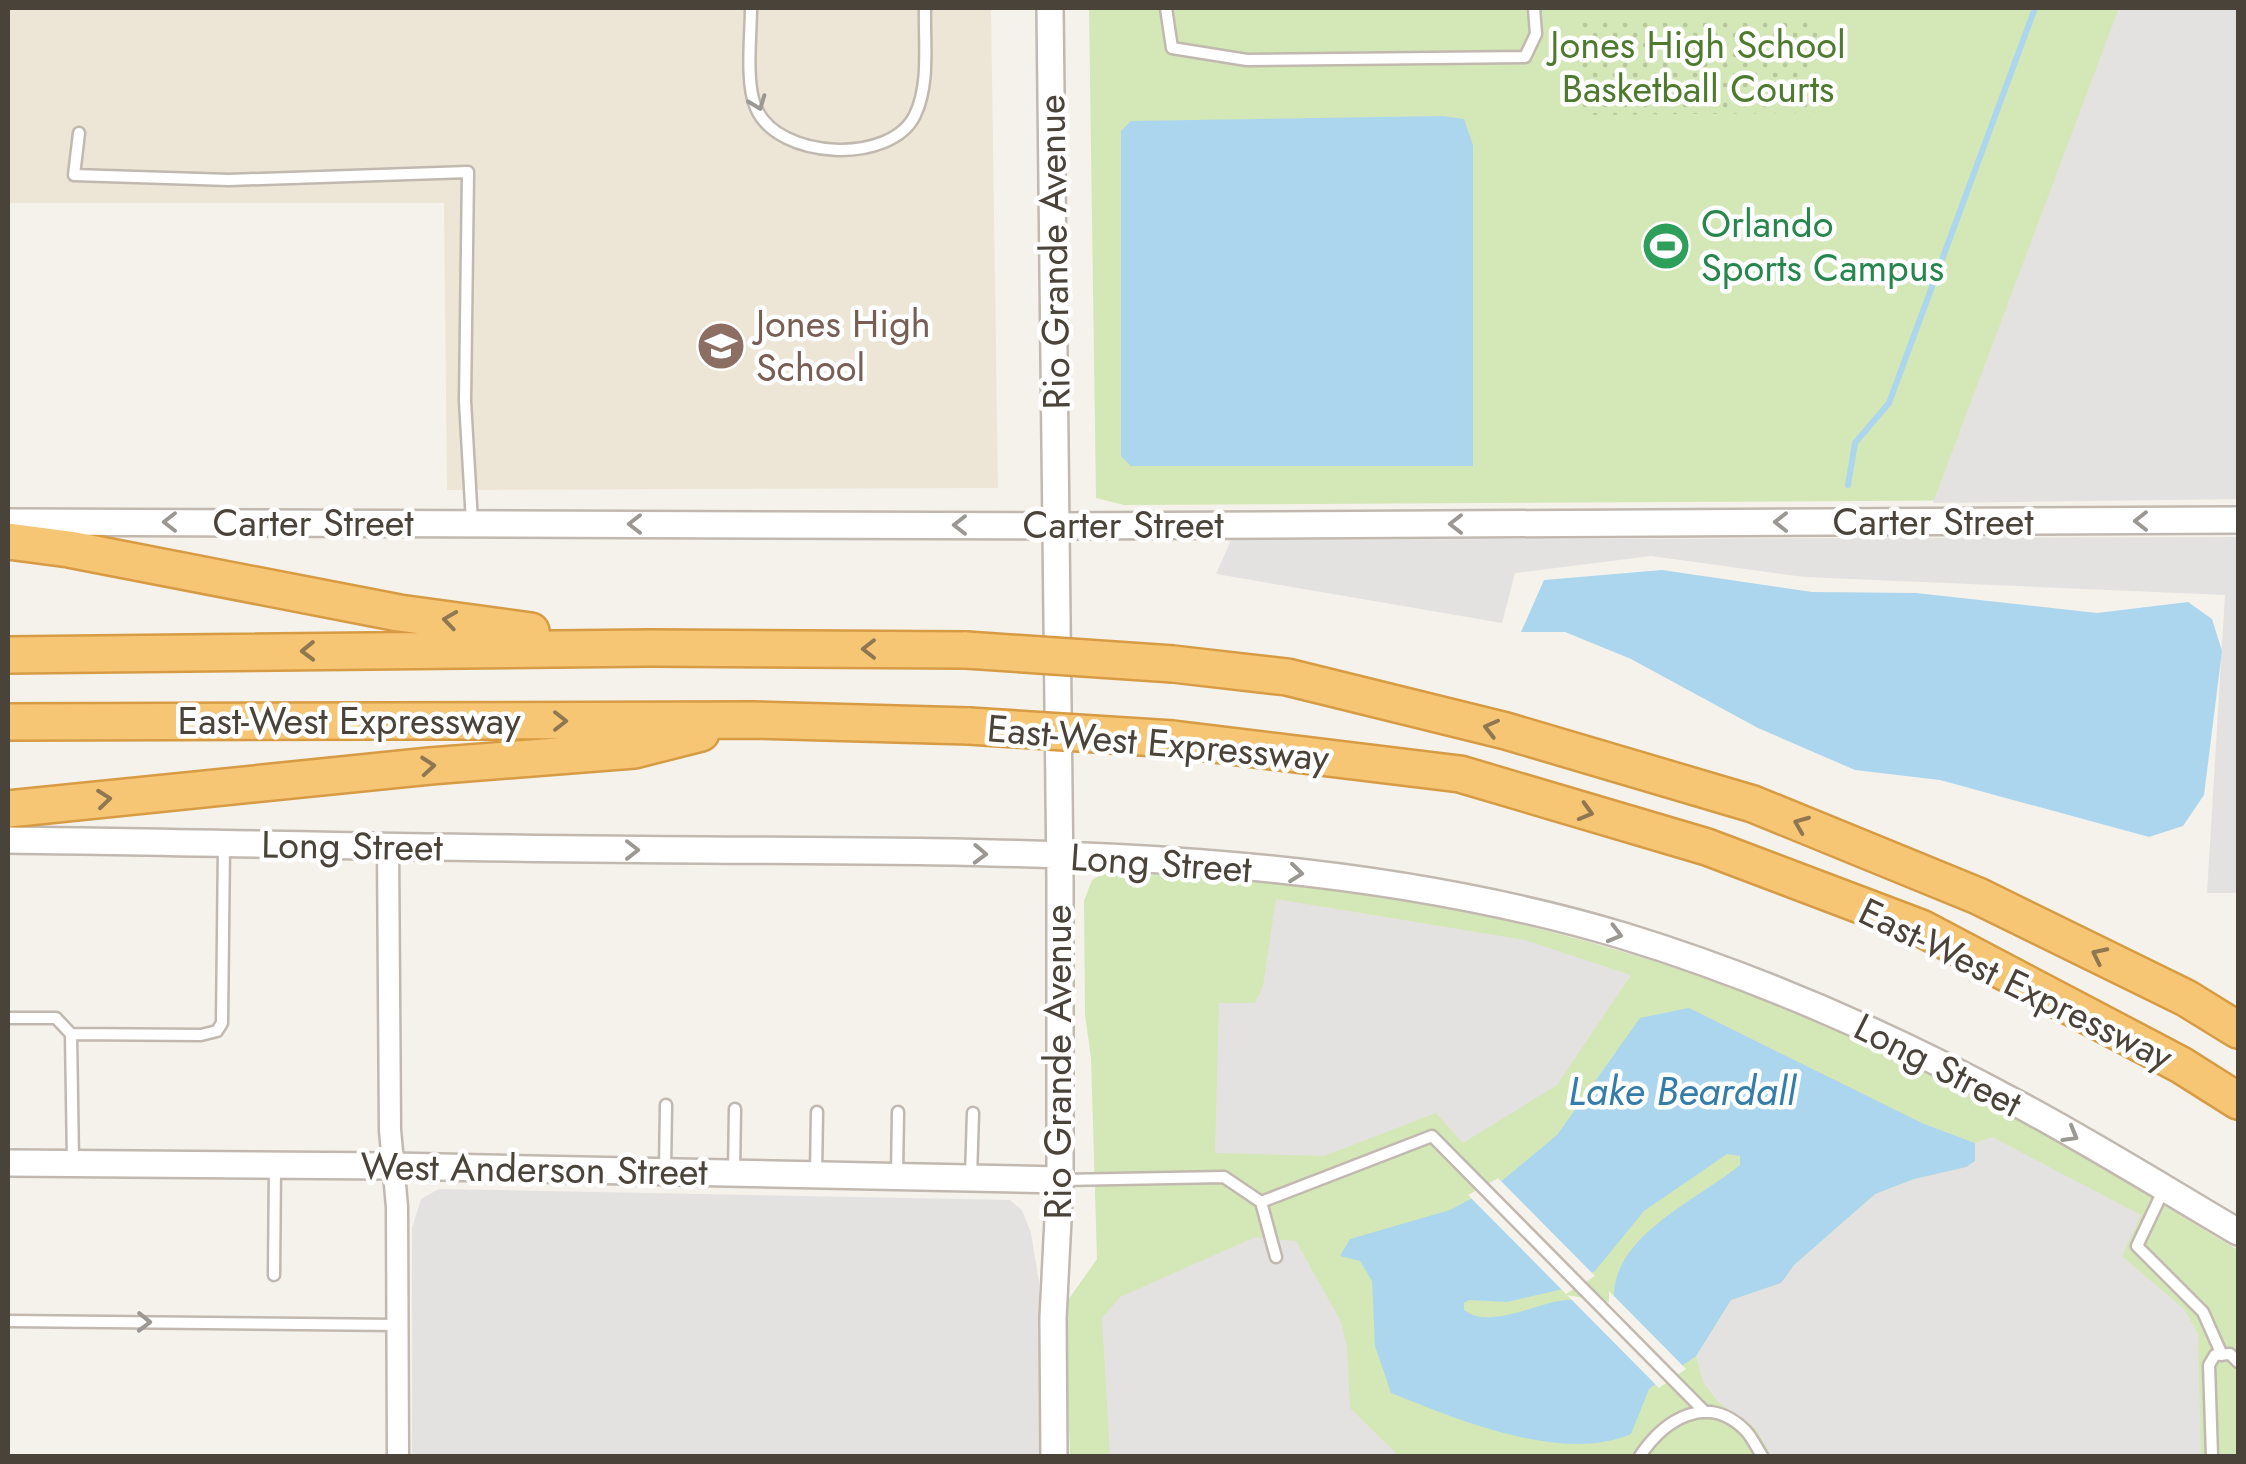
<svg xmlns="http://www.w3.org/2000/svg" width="2246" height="1464" font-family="Jost,sans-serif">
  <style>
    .education { fill: #ede6d7 }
    .grass { fill: #d4e7b7 }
    .park { fill: url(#park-dots) }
    .parking { fill: #e4e2e0 }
    .water { fill: #acd6ee; fill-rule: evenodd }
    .pier { fill: #f5f2ec }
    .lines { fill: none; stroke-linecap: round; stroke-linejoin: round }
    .stream { stroke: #acd6ee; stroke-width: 6 }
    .service-casing { stroke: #c1b9af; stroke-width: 15 }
    .minor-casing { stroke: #c1b9af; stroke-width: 25 }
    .tertiary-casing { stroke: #c1b9af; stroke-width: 30 }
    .motorway-casing { stroke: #d79b44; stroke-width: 40 }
    .service { stroke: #fff; stroke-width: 10 }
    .minor { stroke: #fff; stroke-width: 20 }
    .tertiary { stroke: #fff; stroke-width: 25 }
    .motorway { stroke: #f7c675; stroke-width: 35 }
    .motorway-bridge-casing { stroke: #d79b44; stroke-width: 40; stroke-linecap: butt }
    .motorway-bridge { stroke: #f7c675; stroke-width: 35 }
    .oneway { stroke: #9b9893 }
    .oneway2 { stroke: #8f7752 }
    .labels { text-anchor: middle; stroke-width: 9; stroke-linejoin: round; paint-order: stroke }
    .park-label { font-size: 38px; fill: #4e7a2e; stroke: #fff }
    .leisure-label { font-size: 38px; fill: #27864d; stroke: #fff; text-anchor: start }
    .street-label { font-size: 38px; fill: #4a433a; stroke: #fff }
    .education-label { font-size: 38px; fill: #785e54; stroke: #fff; text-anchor: start }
    .water-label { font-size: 40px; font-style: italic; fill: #347daa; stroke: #fff }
  </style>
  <defs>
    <pattern id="park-dots" width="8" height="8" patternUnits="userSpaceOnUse" patternTransform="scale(2.5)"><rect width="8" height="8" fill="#d4e7b7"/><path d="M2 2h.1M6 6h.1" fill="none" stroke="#b8c79e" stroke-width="1.8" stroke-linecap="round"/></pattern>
  </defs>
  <rect width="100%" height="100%" fill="#f5f2ec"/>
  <path class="education" d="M8,8H991L998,488L447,490L444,203H8Z"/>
  <path class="grass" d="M1089,8H2238V499L1124,505L1096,498Z
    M1102,874C1397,874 1695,951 1956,1086C2053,1136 2145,1195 2238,1250V1456H1070L1065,1311L1068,1300L1097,1259L1091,1058L1085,1015L1084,901L1092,880Z"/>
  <path class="park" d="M1817,19V113L1578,115V20Z"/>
  <path class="parking" d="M2119,8H2238V499L1933,503Z
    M2238,537V893H2207L2225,595L1804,577L1651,556L1515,573L1502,623L1216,574L1231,540Z
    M1276,899L1525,940L1631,975L1557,1085L1463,1143L1436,1113L1324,1156L1215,1153L1219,1003H1255L1263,986Z
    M1992,1137L2141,1215L2122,1256L2185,1310L2198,1334L2201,1456H1772L1755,1428L1718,1402L1703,1382L1696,1356L1731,1300L1781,1283L1794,1265L1875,1194L1914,1179L1966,1167L1975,1161V1143Z
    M439,1189L1010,1200L1022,1210L1031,1233L1039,1282V1456H412V1228L421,1199Z
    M1255,1237L1296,1241L1341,1322L1347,1347L1350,1408L1399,1456H1110L1102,1318L1120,1297Z"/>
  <path class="water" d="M1443,116L1464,119L1473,145V466H1131L1121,456V131L1131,121Z
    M1662,570L1812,592L1916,593L2097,613L2188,602L2212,619L2222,651L2204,795L2183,826L2149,837L1940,780L1855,770L1758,728L1631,659L1565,632H1521L1544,580Z
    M1689,1008L1924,1124L1975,1143V1161L1966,1167L1914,1179L1875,1194L1794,1265L1781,1283L1731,1300L1696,1356L1649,1389L1631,1434C1561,1464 1457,1419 1391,1393L1375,1346L1372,1281L1360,1261L1340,1256L1350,1239L1450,1210L1497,1185L1557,1135L1640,1018ZM1727,1154L1740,1156V1165C1699,1199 1612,1236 1614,1298L1604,1307C1590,1302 1579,1299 1565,1300C1536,1303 1490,1330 1464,1310V1303L1469,1300L1507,1302L1563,1289L1595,1271L1644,1211Z"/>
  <path class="pier" d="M1498,1178L1595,1276L1566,1294L1468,1195Z
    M1609,1291L1686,1369L1659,1388L1567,1295L1609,1302Z"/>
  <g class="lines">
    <path class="stream" d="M1848,485L1855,443L1889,403L2035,8"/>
    <g class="service-casing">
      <path id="service" d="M751,8C751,35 745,83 756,108C778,160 891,165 915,115C930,84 924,42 925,8
        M1166,8L1172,48L1247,60L1525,57L1536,34L1534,8
        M79,133L74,175L229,180L468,172L465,401L472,522
        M8,1018H56L71,1034
        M73,1162L71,1034L201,1035L217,1031L222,1023L224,845
        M665,1170L666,1105
        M734,1172L735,1109
        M816,1173L817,1112
        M897,1175L898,1112
        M971,1177L973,1113
        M1062,1180L1224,1177L1261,1202L1276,1257
        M2164,1189L2137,1246L2203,1312L2222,1355
        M1261,1202L1432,1136L1705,1412
        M274,1275L275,1167
        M8,1321L396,1325
        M1640,1456C1664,1420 1707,1392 1745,1430C1752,1437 1757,1448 1762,1456
        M2212,1456L2209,1365L2215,1355L2230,1354L2238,1362"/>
    </g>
    <g class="minor-casing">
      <path id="minor" d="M388,847L390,1130L397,1207L398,1456"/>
    </g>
    <g class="tertiary-casing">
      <path id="tertiary" d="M1050,8L1060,880V1180L1053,1318L1054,1456
        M8,522L1057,526L2238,520
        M8,840C239,843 471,849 703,850C1011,852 1327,847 1624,936C1761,978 1892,1036 2018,1104C2093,1144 2165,1189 2238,1232
        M8,1163L394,1166L1060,1180"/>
    </g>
    <g class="motorway-casing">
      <path id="motorway" d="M8,541L69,549L399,613L531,631
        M8,655L650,648L966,650
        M1173,664L1287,677L1506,731L1753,804L1978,896L2186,998L2238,1030
        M8,722L753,720L969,726
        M1173,739L1460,774L1707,847L1921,928L2181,1065L2238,1101
        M8,809L430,766L634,750L701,733"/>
    </g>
    <use href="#service" class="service"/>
    <use href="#minor" class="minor"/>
    <use href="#tertiary" class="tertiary"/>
    <use href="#motorway" class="motorway"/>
    <g class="motorway-bridge-casing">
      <path id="motorway-bridge" d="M966,650L1173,664
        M969,726L1173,739"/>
    </g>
    <use href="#motorway-bridge" class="motorway-bridge"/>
  </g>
  <defs><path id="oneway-chevron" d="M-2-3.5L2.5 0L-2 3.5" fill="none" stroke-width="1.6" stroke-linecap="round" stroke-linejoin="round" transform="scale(2.5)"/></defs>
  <g class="oneway">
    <use href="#oneway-chevron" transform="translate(758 103) rotate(69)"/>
    <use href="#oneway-chevron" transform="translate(2141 521) rotate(180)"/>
    <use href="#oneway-chevron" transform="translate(170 522) rotate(-180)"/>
    <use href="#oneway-chevron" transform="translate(1781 522) rotate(180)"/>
    <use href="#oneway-chevron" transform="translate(635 524) rotate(-180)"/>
    <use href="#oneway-chevron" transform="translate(1456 524) rotate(180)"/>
    <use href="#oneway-chevron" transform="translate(960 525) rotate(-180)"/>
    <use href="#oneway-chevron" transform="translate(632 850)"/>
    <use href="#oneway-chevron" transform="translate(980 854) rotate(2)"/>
    <use href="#oneway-chevron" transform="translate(1296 873) rotate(6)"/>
    <use href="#oneway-chevron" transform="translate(1615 934) rotate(15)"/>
    <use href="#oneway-chevron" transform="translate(2071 1135) rotate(30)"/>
    <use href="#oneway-chevron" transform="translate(144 1322) rotate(1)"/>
  </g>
  <g class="oneway2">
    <use href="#oneway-chevron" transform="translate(450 620) rotate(-172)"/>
    <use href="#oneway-chevron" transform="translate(869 649) rotate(-180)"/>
    <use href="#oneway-chevron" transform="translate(308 651) rotate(179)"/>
    <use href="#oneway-chevron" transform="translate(560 721)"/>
    <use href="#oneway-chevron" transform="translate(1491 728) rotate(-166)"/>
    <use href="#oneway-chevron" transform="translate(428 766) rotate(-5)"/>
    <use href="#oneway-chevron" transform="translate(104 799) rotate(-6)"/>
    <use href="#oneway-chevron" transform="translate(1586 812) rotate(16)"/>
    <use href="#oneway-chevron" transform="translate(1801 824) rotate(-158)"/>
    <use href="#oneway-chevron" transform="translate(2099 955) rotate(-154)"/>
  </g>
  <defs>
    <g id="stadium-disc" transform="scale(2.5)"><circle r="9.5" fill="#2e9e5b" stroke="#fff"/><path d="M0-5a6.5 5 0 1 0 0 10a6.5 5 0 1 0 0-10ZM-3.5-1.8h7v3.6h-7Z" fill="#fff"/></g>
    <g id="school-disc" transform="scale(2.5)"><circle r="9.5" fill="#8d6e63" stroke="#fff"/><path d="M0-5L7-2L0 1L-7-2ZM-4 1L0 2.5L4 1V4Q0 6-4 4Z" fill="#fff"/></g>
  </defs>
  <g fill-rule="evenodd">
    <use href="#stadium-disc" x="1666" y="246"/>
    <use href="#school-disc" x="721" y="346"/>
  </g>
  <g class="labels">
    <g class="park-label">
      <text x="1698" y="58">Jones High School<tspan x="1698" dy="44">Basketball Courts</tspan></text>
    </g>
    <g class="leisure-label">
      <text x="1701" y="237">Orlando<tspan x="1701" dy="44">Sports Campus</tspan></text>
    </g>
    <g class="street-label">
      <text transform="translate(1054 252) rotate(-91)" y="13">Rio Grande Avenue</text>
      <text x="1933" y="535">Carter Street</text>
      <text x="313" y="536">Carter Street</text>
      <text x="1123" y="538">Carter Street</text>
      <text x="349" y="734">East-West Expressway</text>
      <text transform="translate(1158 743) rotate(5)" y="13">East-West Expressway</text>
      <text transform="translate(352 846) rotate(1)" y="13">Long Street</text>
      <text transform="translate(1161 863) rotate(4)" y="13">Long Street</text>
      <text transform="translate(2016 984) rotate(26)" y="13">East-West Expressway</text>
      <text transform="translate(1058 1062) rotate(-90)" y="13">Rio Grande Avenue</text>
      <text transform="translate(1938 1065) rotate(27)" y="13">Long Street</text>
      <text transform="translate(534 1169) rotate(1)" y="13">West Anderson Street</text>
    </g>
    <g class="education-label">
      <text x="756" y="337">Jones High<tspan x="756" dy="44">School</tspan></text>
    </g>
    <g class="water-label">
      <text x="1682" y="1105">Lake Beardall</text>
    </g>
  </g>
  <rect width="2246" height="1464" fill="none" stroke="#4a433a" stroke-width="20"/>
</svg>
